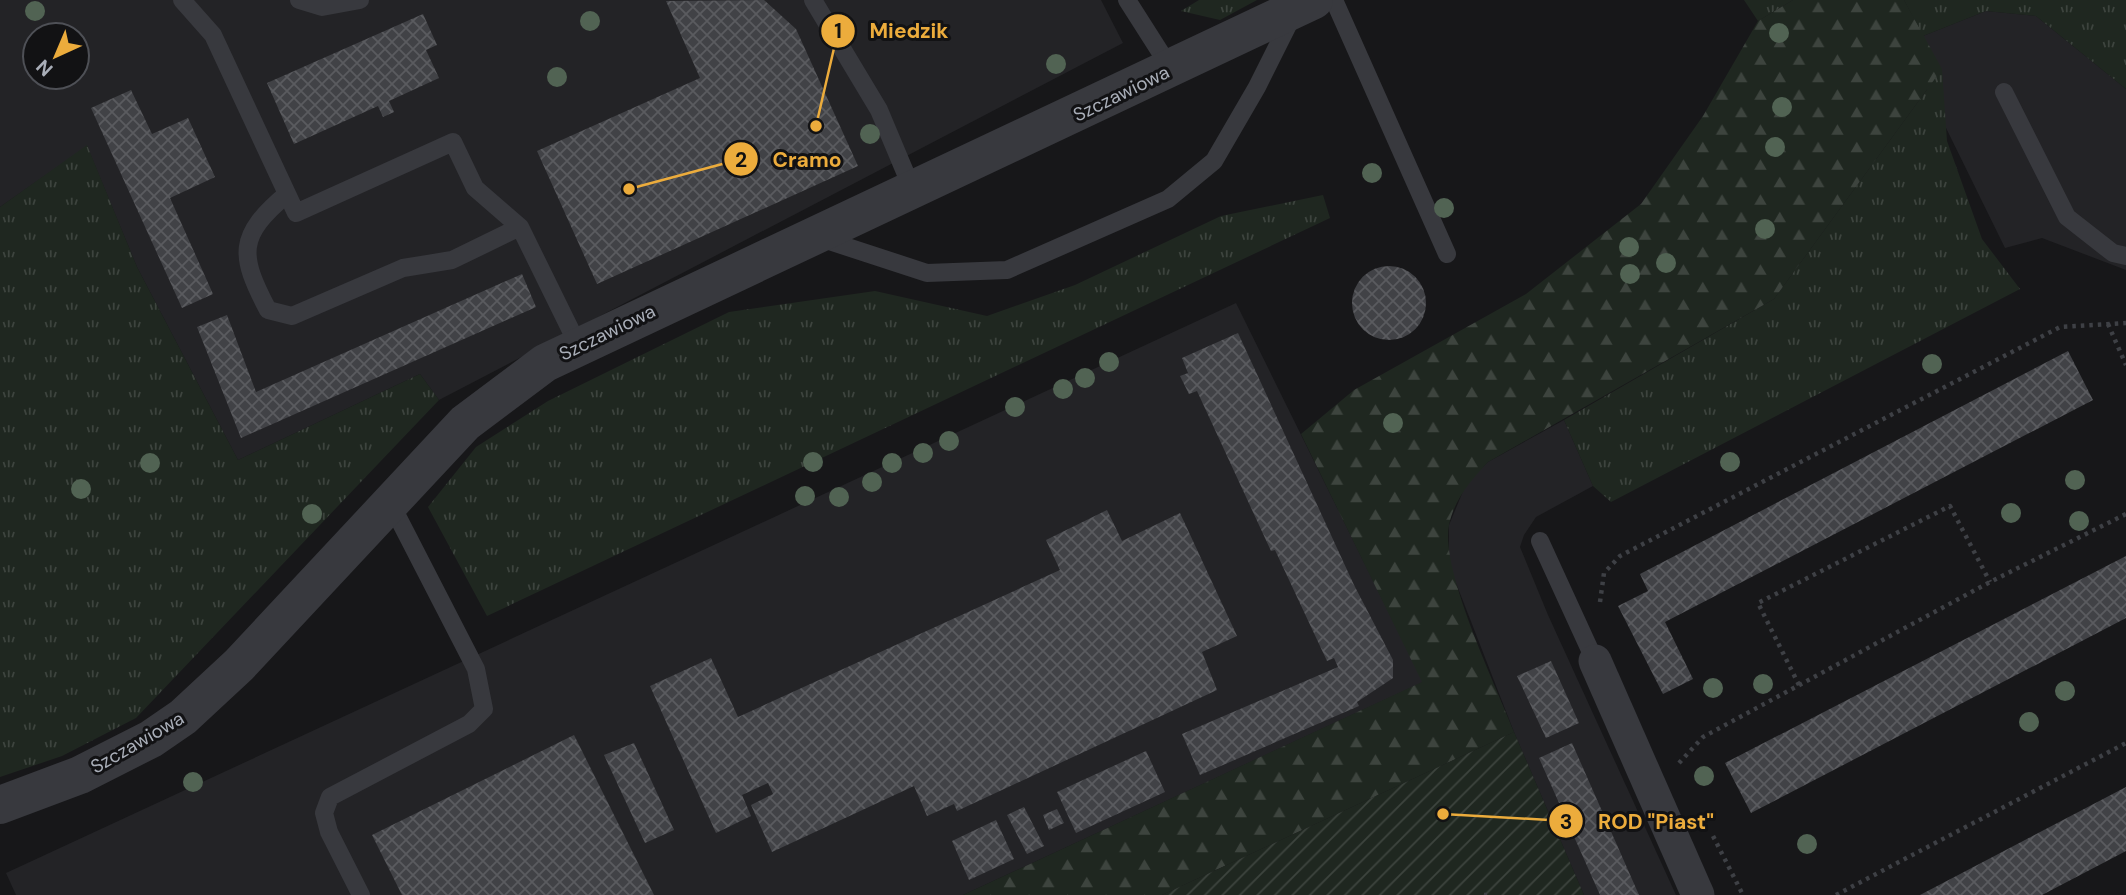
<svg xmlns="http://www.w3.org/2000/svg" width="2126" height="895" font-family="'DM Sans',sans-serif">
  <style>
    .built { fill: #232326; fill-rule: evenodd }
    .grass { fill: url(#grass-tufts) }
    .forest { fill: url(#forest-firs) }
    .garden { fill: url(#garden-furrows) }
    .building { fill: url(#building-cross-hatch) }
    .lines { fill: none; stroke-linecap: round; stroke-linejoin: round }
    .path { stroke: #3e4045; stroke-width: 4.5; stroke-dasharray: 3.5 5; stroke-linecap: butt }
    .service { stroke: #38393e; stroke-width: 18 }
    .minor { stroke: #38393e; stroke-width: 33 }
    .tertiary { stroke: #38393e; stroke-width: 38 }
    .tree { fill: #516353 }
    .labels { text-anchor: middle; stroke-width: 6; stroke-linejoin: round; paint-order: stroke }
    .street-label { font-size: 19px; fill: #a9aeb8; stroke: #121214 }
    .leader { fill: none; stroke: #ecac3c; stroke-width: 2.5 }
    .callout-dot { fill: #ecac3c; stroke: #121214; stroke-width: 2.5 }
    .mark-label { font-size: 21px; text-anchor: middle; font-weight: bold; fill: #111 }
    .callout-label { font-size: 21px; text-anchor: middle; font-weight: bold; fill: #ecac3c; stroke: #121214; stroke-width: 6; stroke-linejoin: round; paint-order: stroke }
  </style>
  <defs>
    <pattern id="grass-tufts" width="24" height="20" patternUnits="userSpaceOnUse" patternTransform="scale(1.75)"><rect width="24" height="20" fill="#1f2720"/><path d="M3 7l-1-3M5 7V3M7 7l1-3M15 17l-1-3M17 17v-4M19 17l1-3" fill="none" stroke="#3d443e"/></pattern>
    <pattern id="forest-firs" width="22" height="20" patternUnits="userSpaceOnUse" patternTransform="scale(1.75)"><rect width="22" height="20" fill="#1f2720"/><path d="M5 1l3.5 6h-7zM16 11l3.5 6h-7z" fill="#3d443e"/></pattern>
    <pattern id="garden-furrows" width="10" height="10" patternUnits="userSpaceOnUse" patternTransform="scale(1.75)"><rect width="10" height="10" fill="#1f2720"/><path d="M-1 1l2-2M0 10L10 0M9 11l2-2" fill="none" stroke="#3d443e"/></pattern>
    <pattern id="building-cross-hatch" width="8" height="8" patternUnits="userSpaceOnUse" patternTransform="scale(1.75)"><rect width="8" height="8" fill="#414246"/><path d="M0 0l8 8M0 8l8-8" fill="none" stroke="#5a5b5f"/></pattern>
  </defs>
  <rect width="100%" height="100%" fill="#171719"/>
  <path class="built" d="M0,0H1101L1123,43L439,400L420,374L238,460L137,267L87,146L0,207ZM35,35H77V77H35Z
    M1986,11L2036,16L2126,89V270L2042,238L2005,248L1921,77L1923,36Z
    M1236,303L1423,682L963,895H16L6,873Z
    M1564,420L1593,486L1536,517L1524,535L1520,547L1548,615L1676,895H1584L1514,732L1449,565V525L1466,484L1488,462Z"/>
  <path class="grass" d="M1199,0H1257L1220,20L1181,11Z
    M1744,0H1793L1758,21Z
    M1904,0H2126V89L2036,16L1986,11L1923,36Z
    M1942,69L1947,141L1982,239L2020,289L1611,502L1593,486L1564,420L1774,299Z
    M87,145L137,267L238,460L420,374L439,400L136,718L62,756L0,777V207Z
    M1323,195L1330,218L487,616L428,507L476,447L548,401L729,312L875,291L987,316L1075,285L1221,216Z"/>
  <path class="forest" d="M1793,0H1904L1942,69L1774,299L1488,462C1471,480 1454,500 1449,525C1440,570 1496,686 1514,732L1162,895H963L1422,682L1301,434L1354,390L1526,294L1641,204L1703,116L1758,21Z"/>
  <path class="garden" d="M1514,732L1584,895H1162Z"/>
  <path class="building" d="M764,0L796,29L858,166L597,284L537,151L700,78L666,1Z
    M423,14L437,45L426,50L439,78L389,101L394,112L383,117L378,106L294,144L267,83Z
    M131,90L152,134L188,118L215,177L170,198L213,294L182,308L91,108Z
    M1352 303a37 37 0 1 1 74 0a37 37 0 1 1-74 0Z
    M522,274L536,307L241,438L197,327L227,315L256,392Z
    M1238,333L1354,585L1393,660V678L1357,702L1359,706L1200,775L1182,734L1338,667L1334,658L1327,661L1275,550L1271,551L1197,391L1189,394L1180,376L1188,373L1182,358Z
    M2068,351L2093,400L1665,622L1693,679L1663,694L1618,606L1648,591L1640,574Z
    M1107,510L1122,541L1180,513L1237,636L1202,652L1217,690L957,811L954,804L927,816L914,786L772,852L751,805L773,794L768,783L742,795L751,816L716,833L650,686L711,658L738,717L1060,570L1046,540Z
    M2126,556V618L1751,813L1725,763Z
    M1551,661L1579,723L1546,738L1517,676Z
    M574,735L654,895H402L372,835Z
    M634,743L674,830L645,843L604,755Z
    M1572,743L1639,895H1600L1539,758Z
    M1146,751L1165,792L1076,833L1057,792Z
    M2126,787V851L2042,895H1920Z
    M1024,807L1044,846L1027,854L1007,815Z
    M1057,809L1064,823L1049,830L1043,815Z
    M996,820L1014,859L969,880L952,841Z"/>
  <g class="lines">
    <path class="path" d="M2108,324L2126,365
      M1600,602L1604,573L1620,556L2060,327L2126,323
      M1799,685L1758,603L1950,506L1990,582
      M1679,763L1703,737L1990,582L2126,514
      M1713,836L1743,895
      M1484,895H1487
      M1836,895L2126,743"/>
    <path class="service" d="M182,0L213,35L296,213L453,142L475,188L520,227L578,345
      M299,0L322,7L360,0
      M813,0L879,110L913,191
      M1127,0L1171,69
      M1334,0L1447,254
      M2004,92L2067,217L2113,253L2126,256
      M287,194C237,236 239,255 268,310L292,316L403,268L452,260L520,227
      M817,237L927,273L1007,270L1168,199L1214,161L1257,87L1292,17
      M1540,541L1595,661
      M361,895L329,832L324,813L330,797L469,724L484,709L476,669L391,504"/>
    <path class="minor" d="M1595,661L1698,895"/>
    <path class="tertiary" d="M0,805L80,775L151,739L183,717L239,665L465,423L545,363L1314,0"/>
  </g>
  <g class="tree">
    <circle cx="35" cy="11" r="10"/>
    <circle cx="590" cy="21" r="10"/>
    <circle cx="1779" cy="33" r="10"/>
    <circle cx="1056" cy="64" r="10"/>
    <circle cx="557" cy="77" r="10"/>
    <circle cx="1782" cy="107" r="10"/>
    <circle cx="870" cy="134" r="10"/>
    <circle cx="1775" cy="147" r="10"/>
    <circle cx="1372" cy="173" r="10"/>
    <circle cx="1444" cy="208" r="10"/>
    <circle cx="1765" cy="229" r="10"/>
    <circle cx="1629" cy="247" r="10"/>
    <circle cx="1666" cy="263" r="10"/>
    <circle cx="1630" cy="274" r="10"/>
    <circle cx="1109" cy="362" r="10"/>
    <circle cx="1932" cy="364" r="10"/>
    <circle cx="1085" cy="378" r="10"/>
    <circle cx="1063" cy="389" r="10"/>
    <circle cx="1015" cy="407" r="10"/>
    <circle cx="1393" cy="423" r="10"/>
    <circle cx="949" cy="441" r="10"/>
    <circle cx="923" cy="453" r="10"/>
    <circle cx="813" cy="462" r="10"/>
    <circle cx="1730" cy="462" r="10"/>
    <circle cx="150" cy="463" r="10"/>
    <circle cx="892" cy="463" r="10"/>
    <circle cx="2075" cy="480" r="10"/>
    <circle cx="872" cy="482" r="10"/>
    <circle cx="81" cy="489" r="10"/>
    <circle cx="805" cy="496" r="10"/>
    <circle cx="839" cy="497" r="10"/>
    <circle cx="2011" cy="513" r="10"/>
    <circle cx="312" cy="514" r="10"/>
    <circle cx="2079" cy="521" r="10"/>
    <circle cx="1763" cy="684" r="10"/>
    <circle cx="1713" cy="688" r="10"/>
    <circle cx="2065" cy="691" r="10"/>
    <circle cx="2029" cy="722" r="10"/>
    <circle cx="1704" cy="776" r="10"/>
    <circle cx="193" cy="782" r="10"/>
    <circle cx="1807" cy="844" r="10"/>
  </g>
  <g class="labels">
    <g class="street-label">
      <text transform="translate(1121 93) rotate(-26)" y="7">Szczawiowa</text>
      <text transform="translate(607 332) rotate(-26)" y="7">Szczawiowa</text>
      <text transform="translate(137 742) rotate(-30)" y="7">Szczawiowa</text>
    </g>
  </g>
  <path class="leader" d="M816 126L838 31M629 189L741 159M1443 814L1566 821"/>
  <g class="callout-dot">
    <circle cx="816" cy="126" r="7"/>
    <circle cx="629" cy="189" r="7"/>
    <circle cx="1443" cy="814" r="7"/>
    <circle cx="838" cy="31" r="18"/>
    <circle cx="741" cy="159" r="18"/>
    <circle cx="1566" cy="821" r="18"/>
  </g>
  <g class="mark-label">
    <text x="838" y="38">1</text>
    <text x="741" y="167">2</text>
    <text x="1566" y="829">3</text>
  </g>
  <g class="callout-label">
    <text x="909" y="38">Miedzik</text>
    <text x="807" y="167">Cramo</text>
    <text x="1656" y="829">ROD "Piast"</text>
  </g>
  <g transform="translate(56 56) rotate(224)"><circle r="33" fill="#121214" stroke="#4e5056" stroke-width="2"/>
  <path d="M0-5L12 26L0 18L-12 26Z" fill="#ecac3c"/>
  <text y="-10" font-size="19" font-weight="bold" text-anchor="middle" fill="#a9aeb8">N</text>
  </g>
</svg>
